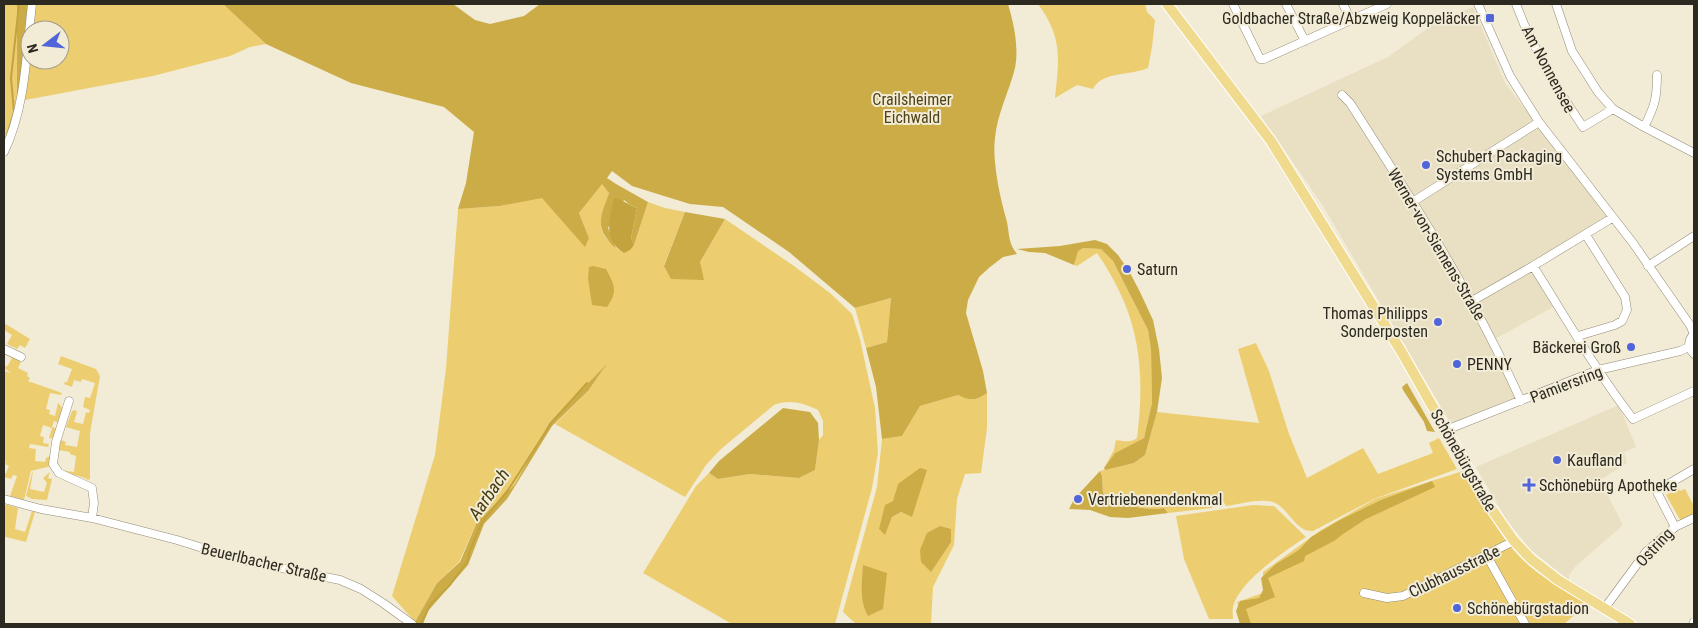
<svg xmlns="http://www.w3.org/2000/svg" width="1698" height="628" font-family="'Roboto Condensed',sans-serif">
  <style>
    .built { fill: #e9e0c3 }
    .green { fill: #ecce71; fill-rule: evenodd }
    .forest { fill: #cbac47 }
    .water { fill: #c2a33d }
    .lines { fill: none; stroke-linecap: round; stroke-linejoin: round }
    .stream { stroke: #c2a33d; stroke-width: 2 }
    .minor-casing { stroke: #928b77; stroke-width: 9 }
    .major-casing { stroke: #fff; stroke-width: 12 }
    .minor { stroke: #fff; stroke-width: 8 }
    .major { stroke: #f0da8d; stroke-width: 10 }
    .poi-dot { fill: #5165db; stroke: #f2ebd5; stroke-width: 2 }
    .labels { text-anchor: middle; stroke-width: 4; stroke-linejoin: round; paint-order: stroke }
    .poi-label { font-size: 16px; fill: #2c2921; stroke: #f2ebd5; text-anchor: start }
    .street-label { font-size: 16px; fill: #2c2921; stroke: #f2ebd5 }
    .park-label { font-size: 16px; fill: #504319; stroke: #f2ebd5 }
    .water-label { font-size: 18px; font-style: italic; fill: #483c11; stroke: #f2ebd5 }
  </style>
  <rect width="100%" height="100%" fill="#f2ebd5"/>
  <path class="built" d="M1473,7L1505,83L1607,217L1530,265L1555,306L1491,341L1517,398L1451,424L1323,206L1261,116L1388,57L1439,20Z
    M1619,405L1636,447L1624,452L1627,463L1600,480L1623,525L1576,566L1569,575V580L1531,550L1506,519L1476,467Z"/>
  <path class="green" d="M4,4H17V108L12,127L4,143Z
    M36,4H223L266,44L250,47L230,56L153,76L25,100L30,56V60H60V30H33Z
    M1038,4H1145L1147,12L1155,20L1152,47L1148,68C1130,76 1102,71 1093,89L1077,85L1055,98C1059,59 1063,38 1038,4Z
    M602,183L609,193C599,223 593,233 624,253L634,245L648,202L665,208L685,212L664,265L700,262L725,219L794,266L830,293L852,314L860,339L875,408L878,453L872,488L835,624H732L643,573L696,486L709,473L718,479L750,474L799,478L815,470L819,440L823,435V421L818,410C803,403 790,399 774,405L721,449L706,465L685,497L555,424L588,391L605,367L549,423L515,484L477,522L459,562L437,583L415,622L392,596L435,455L446,368L458,209L500,206L542,197L589,238L579,213Z
    M1083,248L1101,249L1113,261L1148,330L1151,350L1152,403L1144,438L1115,453L1104,468L1114,450L1116,440C1123,441 1132,443 1137,438C1146,366 1139,314 1097,253L1077,266L1074,265L1077,251Z
    M891,298L887,342L866,348L855,308Z
    M4,323L30,339L25,348L20,345L17,349L7,344L12,335L4,330Z
    M1256,343L1269,371L1289,434L1307,478L1363,448L1378,474L1433,453L1429,443L1439,438L1457,469L1374,499L1313,531C1295,532 1289,508 1273,502C1259,498 1241,504 1226,506L1223,501L1215,502L1212,508L1168,513L1164,508C1141,512 1123,503 1103,493L1102,476L1100,471L1134,463L1145,455L1157,412L1259,423L1238,349Z
    M4,351L21,362L18,368L28,373L27,376L30,378L28,381L62,393L61,395L50,393L46,409L50,410L49,414L55,416L58,403C65,408 62,416 59,423L54,421L52,427L58,429L56,439L49,438L52,428L43,425L40,436L44,437L43,443L49,444L48,447L30,444L29,448L36,449L35,461L45,462L46,458L51,456V466L31,471L24,500L10,496L17,476L13,475L11,479L4,477L9,466L5,464L6,461L4,460V371L11,373L4,368L8,365L12,358L4,354Z
    M61,356L96,369L100,376L90,433V479L88,480C79,474 68,476 60,470L74,472L76,456L70,454V452L58,450L61,440L66,442L65,445L77,447L80,431L66,427L72,411L75,410L77,412L74,422L83,424L86,412L89,413L90,410L83,407L85,397L90,398L95,383L82,379L81,382L74,380L72,387L64,384L65,382H67L72,369L58,364Z
    M987,393V428L981,473L965,474L957,499L954,545L933,587L931,624H856L843,612L877,487L882,439L902,436L920,406L958,395C969,401 976,401 987,393ZM898,484L912,516L901,512L892,517L885,534Z
    M1463,471C1480,499 1496,531 1518,555C1537,575 1563,590 1587,604L1564,624H1243L1237,602L1263,593V572L1321,530L1375,499Z
    M33,472L30,489L44,492L47,483L43,478L50,472L48,478L52,479L47,500L32,499L26,496L32,473Z
    M1678,488L1680,491L1685,489L1694,506V515L1682,523L1666,495Z
    M4,504L18,508L15,529L25,532L32,511L35,512L26,542L6,537L4,538Z
    M1253,505L1274,506L1306,537C1285,551 1239,581 1233,607C1232,611 1233,615 1233,619H1209L1184,559L1176,516Z"/>
  <path class="forest" d="M17,4H29L17,108Z
    M223,4H453L475,20L490,24L524,16L540,4H1008C1014,24 1019,48 1015,68C1009,92 997,114 995,138C992,160 1000,197 1006,218C1010,233 1007,241 1017,254L1003,257L990,267L979,277L968,300L966,313L983,371L987,393C976,401 969,401 958,395L920,406L902,436L882,439L876,387L866,348L887,342L891,298L855,308L789,252L723,207L690,204L664,196L632,186L612,171L607,178L616,184L648,202L634,245L631,238L637,208L630,205L624,200L608,228L616,248C611,245 609,241 605,236C596,222 604,208 609,193L602,184L579,213L589,238L585,247L542,198L500,206L458,209L466,183L474,132L444,107L351,83L266,44Z
    M685,212L725,219L700,262L704,280L671,279L664,266Z
    M1095,240L1107,244L1118,255L1129,271L1140,292L1153,320L1159,349L1162,378L1157,412L1145,455L1134,463L1105,470L1104,468L1115,453L1144,438L1152,403L1151,350L1148,330L1113,261L1101,249L1083,248L1078,251L1074,265L1045,253L1029,252L1017,249L1060,246Z
    M593,266L606,269C615,286 618,291 607,307L592,305L588,278L589,267Z
    M607,364L588,391L552,426L507,499L484,524L468,565L428,611L423,624H416L415,622L437,583L460,562L477,522L515,484L549,423Z
    M1407,383L1435,432L1427,431L1424,422L1403,390L1402,387Z
    M783,408L810,412L818,423L819,440L815,470L799,478L750,474L718,479L709,473L719,461Z
    M920,468L927,470L912,517L901,512L892,517L885,535L879,529L885,505L893,501L898,484Z
    M1100,471L1102,476L1103,493C1123,503 1141,512 1164,508L1168,513L1128,518L1110,517L1090,510L1069,509L1074,499Z
    M1432,481L1435,487L1366,519L1343,534L1334,541L1305,556L1304,561L1268,578L1275,597L1246,609L1251,624H1240L1236,611L1240,601L1259,598L1263,590L1261,578L1276,564L1299,550L1311,537L1340,520L1381,500Z
    M940,526L951,529V542L931,572L921,562L920,550L927,533Z
    M863,565L887,573L883,609L868,616C859,600 862,583 863,565Z"/>
  <path class="water" d="M614,198C624,200 628,205 637,208L631,238L634,245L630,250L624,253C602,239 610,219 614,198Z"/>
  <g class="lines">
    <path class="stream" d="M7,135L14,112L11,78L19,4
      M421,624L430,605L450,585L468,560L469,553L482,522L508,490L552,422L587,383"/>
    <g class="minor-casing">
      <path id="minor" d="M1233,4L1260,59H1264L1387,4
        M1286,4L1305,41
        M1343,4L1351,20
        M1478,4L1510,76L1539,122L1633,243L1690,325L1694,334
        M1516,4L1524,24L1550,77L1583,127L1613,109
        M1556,4L1572,51L1598,92L1613,109L1644,127L1694,153
        M1342,95L1350,103C1413,201 1473,294 1521,401
        M1644,127C1655,106 1657,98 1657,75
        M4,152C26,106 26,54 32,4
        M1414,201L1539,122
        M1533,266C1566,318 1596,371 1633,419L1694,391
        M1648,266L1694,236
        M1472,301L1533,266L1612,218
        M1694,334C1688,340 1687,347 1694,354
        M1578,336L1615,325L1622,321L1627,310L1625,297L1586,235
        M4,349L21,357
        M69,401L56,442L53,464L59,473L92,488L94,503L92,518
        M1446,430L1598,370L1680,351L1689,347
        M4,499L41,509L92,518L177,540L238,559L340,580L361,589L383,603L412,624
        M1675,527L1694,518
        M1487,556L1525,624
        M1364,593L1387,598L1403,596L1514,541
        M1604,609L1646,552L1675,527L1658,494L1660,489L1694,469
        M1693,624L1694,622"/>
    </g>
    <g class="major-casing">
      <path id="major" d="M1167,4L1271,141L1401,351L1488,504L1514,541L1531,559L1558,580L1630,624"/>
    </g>
    <use href="#minor" class="minor"/>
    <use href="#major" class="major"/>
  </g>
  <g class="poi-dot">
    <rect x="1485" y="13" width="10" height="10" rx="2.5"/>
    <circle cx="1426" cy="165" r="5"/>
    <circle cx="1127" cy="269" r="5"/>
    <circle cx="1438" cy="322" r="5"/>
    <circle cx="1631" cy="347" r="5"/>
    <circle cx="1457" cy="364" r="5"/>
    <circle cx="1557" cy="460" r="5"/>
    <path d="M1526.5 477.5h5v5h5v5h-5v5h-5v-5h-5v-5h5z"/>
    <circle cx="1078" cy="499" r="5"/>
    <circle cx="1457" cy="608" r="5"/>
  </g>
  <g class="labels">
    <g class="poi-label">
      <text x="1480" y="24" text-anchor="end">Goldbacher Straße/Abzweig Koppeläcker</text>
      <text x="1436" y="162">Schubert Packaging<tspan x="1436" dy="18">Systems GmbH</tspan></text>
      <text x="1137" y="275">Saturn</text>
      <text x="1428" y="319" text-anchor="end">Thomas Philipps<tspan x="1428" dy="18">Sonderposten</tspan></text>
      <text x="1621" y="353" text-anchor="end">Bäckerei Groß</text>
      <text x="1467" y="370">PENNY</text>
      <text x="1567" y="466">Kaufland</text>
      <text x="1539" y="491">Schönebürg Apotheke</text>
      <text x="1088" y="505">Vertriebenendenkmal</text>
      <text x="1467" y="614">Schönebürgstadion</text>
    </g>
    <g class="street-label">
      <text transform="translate(1549 69) rotate(62)" y="6">Am Nonnensee</text>
      <text transform="translate(1437 244) rotate(59)" y="6">Werner-von-Siemens-Straße</text>
      <text transform="translate(1566 384) rotate(-21)" y="6">Pamiersring</text>
      <text transform="translate(1464 460) rotate(60)" y="6">Schönebürgstraße</text>
      <text transform="translate(1654 547) rotate(-47)" y="6">Ostring</text>
      <text transform="translate(264 562) rotate(13)" y="6">Beuerlbacher Straße</text>
      <text transform="translate(1454 571) rotate(-26)" y="6">Clubhausstraße</text>
    </g>
    <g class="park-label">
      <text x="912" y="105">Crailsheimer<tspan x="912" dy="18">Eichwald</tspan></text>
    </g>
    <g class="water-label">
      <text transform="translate(489 494) rotate(-55)" y="6">Aarbach</text>
    </g>
  </g>
  <rect width="1698" height="628" fill="none" stroke="#2c2921" stroke-width="10"/>
  <g transform="translate(45 45) rotate(254)"><circle r="24" fill="#f2ebd5" stroke="#a39d8d"/>
  <path d="M0-4L9 19L0 12L-9 19Z" fill="#5165db"/>
  <text y="-8" font-size="14" font-weight="bold" text-anchor="middle" fill="#2c2921">N</text>
  </g>
</svg>
